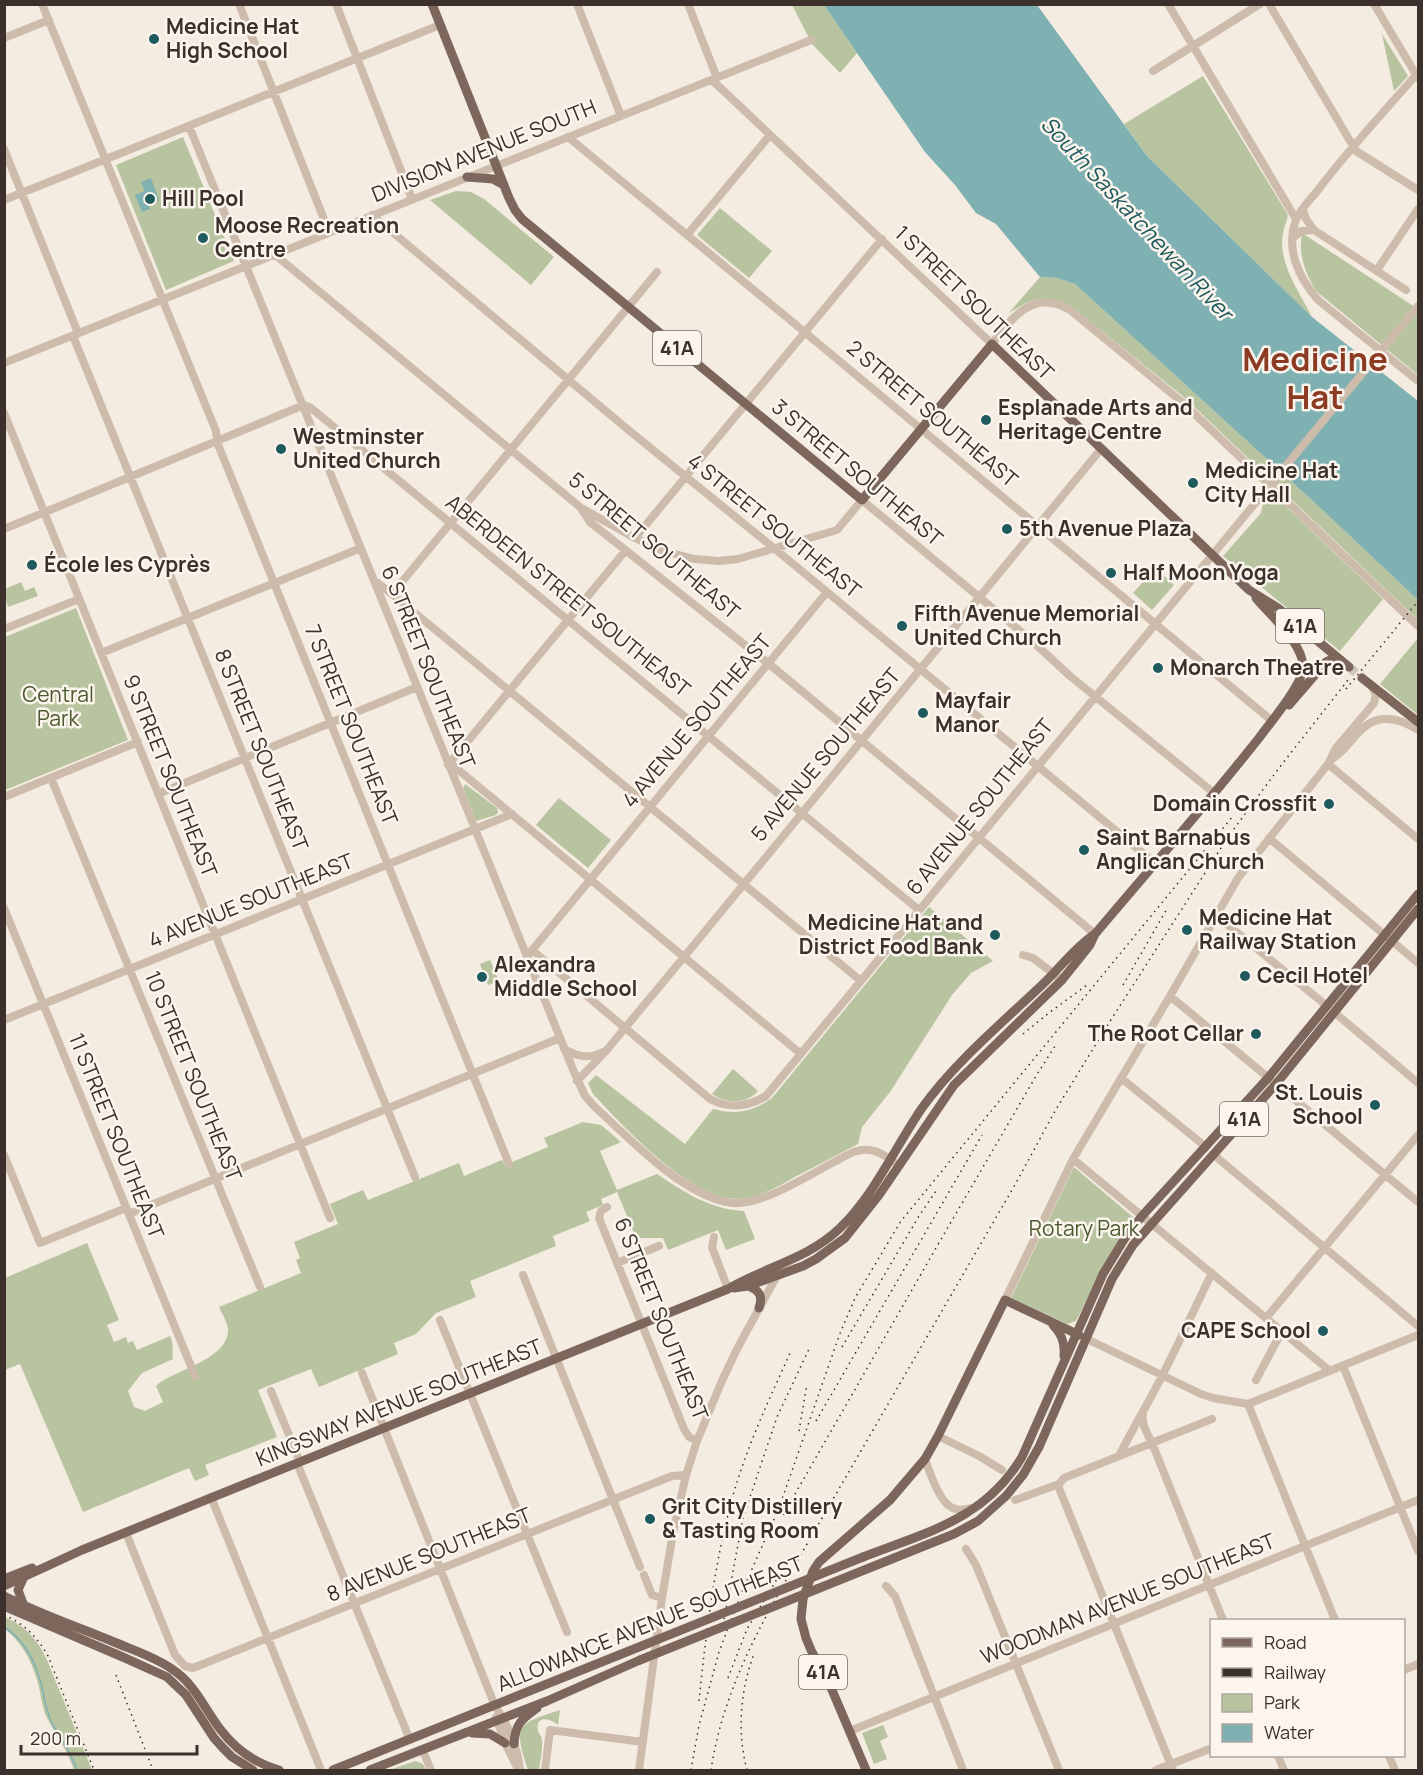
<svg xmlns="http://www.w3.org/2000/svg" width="1423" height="1775" font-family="Manrope,sans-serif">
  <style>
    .green { fill: #b8c4a0 }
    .water { fill: #7fb0b2 }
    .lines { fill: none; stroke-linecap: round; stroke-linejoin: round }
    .stream { stroke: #7fb0b2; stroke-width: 1.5 }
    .major-tunnel { stroke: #cfc6bd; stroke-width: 9; stroke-dasharray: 9 4.5; stroke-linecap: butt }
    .minor { stroke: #cdbbac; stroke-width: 8 }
    .major { stroke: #7d675c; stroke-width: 9 }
    .rail { stroke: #3b302b; stroke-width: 1.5; stroke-dasharray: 1.5 4.5; stroke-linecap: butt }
    .minor-bridge { stroke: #cdbbac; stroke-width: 8 }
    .major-bridge { stroke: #7d675c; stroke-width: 9 }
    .poi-dot { fill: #1f5a5e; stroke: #fbf5ee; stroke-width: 2 }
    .labels { text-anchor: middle; stroke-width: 5; stroke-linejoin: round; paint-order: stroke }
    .shield { fill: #fbf5ee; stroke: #756b66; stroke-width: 1.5 }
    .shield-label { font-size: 20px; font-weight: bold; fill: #3b302b }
    .poi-label { font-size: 21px; font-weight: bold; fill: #3b302b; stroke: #fbf5ee; text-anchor: start }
    .street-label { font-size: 21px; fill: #3b302b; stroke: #fbf5ee }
    .park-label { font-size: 21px; fill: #4a5a2e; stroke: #fbf5ee }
    .water-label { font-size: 22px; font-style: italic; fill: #1f5a5e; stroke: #fbf5ee }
    .town-label { font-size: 33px; font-weight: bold; fill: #8c3b22; stroke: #fbf5ee }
  </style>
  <rect width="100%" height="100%" fill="#f4ebe1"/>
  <path class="green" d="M792,5H824L857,53L840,73L812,44Z
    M1382,34L1408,76L1394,91Z
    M1203,76L1288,215C1287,221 1284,227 1283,233C1277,262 1300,293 1312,317L1147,156L1124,124Z
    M183,137L234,261L166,290L116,165Z
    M456,191L471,192L484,199L554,257L531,285L430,200Z
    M720,208L772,251L749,278L697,235Z
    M1302,233L1418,309V375L1316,291C1305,272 1298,255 1302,233Z
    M1040,277L1057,278L1075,284L1315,503L1418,600V620L1185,398L1072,307C1046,293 1031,298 1008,314Z
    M1273,494L1383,599L1340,651L1223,556L1261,513L1263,504Z
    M1155,568L1174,585L1152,610L1133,593Z
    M21,582L25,591L34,587L38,596L8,607L5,598V589Z
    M76,608L128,740L5,790V637Z
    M1418,638V715L1380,684Z
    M465,784L497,808L498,812L496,815L476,821L463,788Z
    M559,798L611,840L588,868L536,825Z
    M929,907L993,961L971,973L952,995L890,1092L862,1127L858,1144C836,1155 815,1167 793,1178C779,1186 764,1195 747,1198C698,1209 624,1127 593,1094L588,1083L596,1075L685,1144L713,1109C736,1115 753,1112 772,1098Z
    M490,960L499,981L488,985L480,964Z
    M733,1069L758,1091C747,1104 726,1104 712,1094Z
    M583,1122L601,1125L621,1142L600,1151L617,1190L657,1174C684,1192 711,1210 744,1211L755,1239L726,1250L718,1230L668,1250L663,1238H636L617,1192L601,1199L603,1205L586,1212L590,1221L553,1236L556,1246L470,1281L476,1297L436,1313L416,1334L394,1343L398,1354L319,1387L311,1369L258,1390L277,1437L205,1465L209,1475L195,1481L189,1468L83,1512L20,1364L5,1370V1278L87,1243L119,1320L107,1325L114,1342L126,1337L128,1343L133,1341L137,1350L170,1336C175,1347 171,1349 173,1359L142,1373L128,1391L134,1407L145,1411L163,1402L156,1386C173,1370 228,1360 228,1330C228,1323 222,1314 219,1307L301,1273L296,1260L300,1258L294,1242L338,1224L330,1204L363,1190L368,1200L459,1163L464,1176L502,1160L505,1165L548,1147L544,1138Z
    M1074,1167L1134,1218L1100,1273L1076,1321L1067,1324L1011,1298Z
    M4,1617C26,1626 37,1639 47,1660L92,1770H74C68,1751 55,1734 46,1716C41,1704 41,1692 37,1680C31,1659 21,1642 5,1629Z
    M560,1710L558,1725C550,1718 535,1715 538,1731C539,1734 542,1737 542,1740C543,1749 540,1761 539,1770H528C513,1725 517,1724 560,1710Z
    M883,1725L888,1737L880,1741L887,1759L874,1764L862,1733Z
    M415,1761L423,1764L426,1770H389Z"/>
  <path class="water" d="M824,5H1037L1147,156L1312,317L1418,401V600L1315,503L1075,284L1057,278L1040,277L996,224L976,213L955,185L925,152Z
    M151,178L159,200L149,205L150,209L142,212L135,195L145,191L141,182Z"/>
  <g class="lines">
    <path class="stream" d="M4,1627C23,1639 34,1659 40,1680C44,1694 45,1707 51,1721C59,1737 71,1752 77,1770"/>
    <path class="major-tunnel" d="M1349,667L1362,678"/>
    <path class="minor" d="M42,4L216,431L217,442L509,1164
      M239,4L329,232
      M336,4L412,199
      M577,4L621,116
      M688,4L717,78
      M1168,4L1296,219
      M1269,4L1356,151L1418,190
      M1374,4L1418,78
      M4,38L49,20
      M1153,71L1260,4
      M1416,75C1383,113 1348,150 1318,190C1311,199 1300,209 1296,220C1285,249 1299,278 1318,300L1418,381
      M712,80L992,344C1011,318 1034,288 1070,310L1182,402L1418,626
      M189,126L574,1072L585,1096L594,1106C630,1139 678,1191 726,1202C757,1210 808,1175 836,1161C847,1155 857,1148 870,1150C879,1151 887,1157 894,1162
      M568,137C804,330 1037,526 1272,721
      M4,149L78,333
      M4,200L440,25
      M1303,210L1306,219L1314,230L1406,290
      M372,215L626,428L775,549L1155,863
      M687,235L770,135
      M1293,238L1301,231L1314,230
      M274,254L580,507L590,522L774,668L1095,934
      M1377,270L1418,209
      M73,336L415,1177
      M4,363L811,40
      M4,413L330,1218
      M583,509L635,538L664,551L694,559L719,561L738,559L837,530L862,500L1031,640L1070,676L1214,793
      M4,529L304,405L311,408L919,910
      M635,538L882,239
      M376,582L392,594L861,981
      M392,594L657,272
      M4,629L79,599
      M101,653L361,548
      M1332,759C1345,751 1351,739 1362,729C1380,712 1401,719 1418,730
      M450,763L801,1054
      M1328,764L1418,839
      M448,765L626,550
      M51,778L260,1287
      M158,794L417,687
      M4,797L138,742
      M1269,838L1418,963
      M4,908L195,1376
      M1217,916L1327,1006
      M532,950L710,1099C729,1109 748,1107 766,1096L1261,496
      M529,954L827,592
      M1023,955L1033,958L1062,980
      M1170,996L1418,1202
      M1334,1012L1418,1083
      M4,1020L512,814
      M564,1049C578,1057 588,1059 603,1052
      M1121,1078L1206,1147
      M577,1081L605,1052L684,957L1101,449
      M4,1155L40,1243L126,1208
      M1214,1155L1418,1326
      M1073,1159L1330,1371
      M607,1207L601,1211L599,1218L684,1429L689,1437L697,1441
      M129,1214L560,1038
      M714,1237L712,1247L728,1289
      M617,1263L659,1246
      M523,1275L640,1567
      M1005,1300L1073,1159L1170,996L1238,878L1328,764L1336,748L1374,703L1376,695L1372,687
      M1266,1318L1418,1135
      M440,1320L567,1632
      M1087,1339L1201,1394L1213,1398L1248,1404
      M1343,1366L1418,1551
      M362,1373L495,1706C508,1725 518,1748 520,1770
      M1256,1380L1282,1331
      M271,1391L300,1462
      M1248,1404L1335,1620
      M1248,1404L1418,1335
      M1143,1413C1141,1424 1147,1433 1152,1443L1223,1620
      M938,1436L979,1456L1002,1470
      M1119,1456C1133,1428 1149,1402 1163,1374C1180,1341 1195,1307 1212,1273
      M925,1459C929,1471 939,1501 951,1507C957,1511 964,1510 971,1508
      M297,1463L410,1740
      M1059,1484V1488L1173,1770
      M211,1497L321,1770
      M1015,1500L1059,1484L1064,1478L1212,1419
      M126,1533L175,1655L185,1666L193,1668L672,1476L686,1475
      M966,1549L976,1565L1059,1770
      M644,1575L652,1595L662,1598
      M886,1586L895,1596L963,1770
      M1404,1670L1418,1664
      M496,1717L505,1743L518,1769
      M850,1731L1418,1500
      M423,1751L431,1770
      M1278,1756L1284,1770
      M1389,1756L1395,1770
      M545,1770L550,1730L643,1742
      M639,1770L662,1598L673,1533L686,1475L697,1441L721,1383L737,1349L779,1272
      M1156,1770L1212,1748"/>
    <path class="major" d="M432,4L509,198L515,210L522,219L862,500L992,344L1249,590L1278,608L1349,667
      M467,177L493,179L504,185
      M1362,678L1418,722
      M1289,705L1326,662L1332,659L1341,660
      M748,1286C760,1290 763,1297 759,1308
      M734,1288L748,1286L803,1266L816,1259L845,1238L879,1195L954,1085L1062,980L1090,945L1095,934C1150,869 1206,805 1259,738C1270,723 1301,686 1303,669C1305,645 1271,616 1256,598
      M1053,1325C1062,1334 1065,1343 1064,1356
      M863,1557C927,1532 984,1520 1022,1457L1103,1274L1125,1238L1142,1216L1268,1078L1418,894
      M4,1579L32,1568
      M23,1579L18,1590L24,1606
      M4,1586L82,1550L728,1289C765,1267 808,1259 840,1228C873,1197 896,1146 922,1108C955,1062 1001,1024 1043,984C1060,968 1075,947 1095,934
      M817,1589L954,1534L978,1521L1006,1496L1023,1475L1039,1447L1112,1279L1133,1245L1276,1084L1418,909
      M4,1596C40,1614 78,1627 114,1642C133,1650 155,1657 172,1669C195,1684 204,1708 220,1729C235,1749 255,1763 279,1770
      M4,1606L125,1658L167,1677L186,1695L214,1738L223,1748L232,1757L253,1770
      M472,1733L490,1734L505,1743
      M514,1744C515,1724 522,1719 537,1708
      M333,1770L619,1655
      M370,1770L547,1701L640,1660
      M866,1770L832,1690L811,1650L806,1638L801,1619L803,1599L813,1571L819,1562L890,1500L925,1459L938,1436L1005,1300L1079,1335"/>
    <path class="rail" d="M1346,689L1418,601
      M1123,985L1168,907
      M1023,1034L1050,1012L1087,985
      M842,1347L919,1216L936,1191
      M816,1421L982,1135
      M799,1431L807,1384
      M783,1515L940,1241L1036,1076L1057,1043
      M4,1615C25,1624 37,1637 48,1656L94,1770
      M723,1625L743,1518L777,1417L809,1349
      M116,1675L153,1770
      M728,1678L747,1629L783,1569
      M699,1701C706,1633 714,1566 732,1499C746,1448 769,1400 791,1351
      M691,1770L699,1725L719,1652L741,1594L779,1508L839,1336L855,1298L901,1221L1233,816
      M711,1770C721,1704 748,1648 781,1589L1016,1183L1055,1111L1107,1026L1228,837L1279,768L1348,680
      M747,1770C737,1733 740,1691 754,1654"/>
    <path class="minor-bridge" d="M1261,496L1418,306"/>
    <path class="major-bridge" d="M619,1655L863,1557
      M640,1660L817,1589"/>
  </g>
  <g class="poi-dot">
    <circle cx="154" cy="39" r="6"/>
    <circle cx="150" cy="199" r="6"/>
    <circle cx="203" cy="238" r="6"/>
    <circle cx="986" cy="420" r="6"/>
    <circle cx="281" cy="449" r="6"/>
    <circle cx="1193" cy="483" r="6"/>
    <circle cx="1007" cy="529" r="6"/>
    <circle cx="32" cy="565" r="6"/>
    <circle cx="1111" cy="573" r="6"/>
    <circle cx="902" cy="626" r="6"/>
    <circle cx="1158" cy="668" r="6"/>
    <circle cx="923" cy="713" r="6"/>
    <circle cx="1329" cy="804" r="6"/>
    <circle cx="1084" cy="850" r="6"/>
    <circle cx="1187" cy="930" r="6"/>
    <circle cx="995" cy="935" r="6"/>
    <circle cx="1245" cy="976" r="6"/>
    <circle cx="482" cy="977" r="6"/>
    <circle cx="1256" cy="1034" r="6"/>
    <circle cx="1375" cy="1105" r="6"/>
    <circle cx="1323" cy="1331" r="6"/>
    <circle cx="650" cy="1519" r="6"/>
  </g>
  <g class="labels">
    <g class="shield">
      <rect x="653" y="331" width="48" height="34" rx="4.5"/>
      <rect x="1276" y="609" width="48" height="34" rx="4.5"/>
      <rect x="1220" y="1102" width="48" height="34" rx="4.5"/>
      <rect x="799" y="1655" width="48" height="34" rx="4.5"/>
    </g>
    <g class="shield-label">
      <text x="677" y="355">41A</text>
      <text x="1300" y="633">41A</text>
      <text x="1244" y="1126">41A</text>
      <text x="823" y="1679">41A</text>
    </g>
    <g class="poi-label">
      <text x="166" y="34">Medicine Hat<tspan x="166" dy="24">High School</tspan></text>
      <text x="162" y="206">Hill Pool</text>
      <text x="215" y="233">Moose Recreation<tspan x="215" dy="24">Centre</tspan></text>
      <text x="998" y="415">Esplanade Arts and<tspan x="998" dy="24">Heritage Centre</tspan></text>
      <text x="293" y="444">Westminster<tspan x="293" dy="24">United Church</tspan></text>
      <text x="1205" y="478">Medicine Hat<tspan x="1205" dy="24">City Hall</tspan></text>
      <text x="1019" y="536">5th Avenue Plaza</text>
      <text x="44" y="572">École les Cyprès</text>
      <text x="1123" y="580">Half Moon Yoga</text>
      <text x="914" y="621">Fifth Avenue Memorial<tspan x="914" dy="24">United Church</tspan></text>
      <text x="1170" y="675">Monarch Theatre</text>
      <text x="935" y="708">Mayfair<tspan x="935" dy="24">Manor</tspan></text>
      <text x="1317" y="811" text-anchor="end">Domain Crossfit</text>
      <text x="1096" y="845">Saint Barnabus<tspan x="1096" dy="24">Anglican Church</tspan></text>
      <text x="1199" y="925">Medicine Hat<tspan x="1199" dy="24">Railway Station</tspan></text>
      <text x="983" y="930" text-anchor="end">Medicine Hat and<tspan x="983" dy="24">District Food Bank</tspan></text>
      <text x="494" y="972">Alexandra<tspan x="494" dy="24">Middle School</tspan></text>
      <text x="1257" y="983">Cecil Hotel</text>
      <text x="1244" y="1041" text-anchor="end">The Root Cellar</text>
      <text x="1363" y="1100" text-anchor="end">St. Louis<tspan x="1363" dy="24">School</tspan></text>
      <text x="1311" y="1338" text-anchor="end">CAPE School</text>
      <text x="662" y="1514">Grit City Distillery<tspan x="662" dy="24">&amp; Tasting Room</tspan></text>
    </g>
    <g class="street-label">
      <text transform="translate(484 151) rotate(-22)" y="7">DIVISION AVENUE SOUTH</text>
      <text transform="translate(974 303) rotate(44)" y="7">1 STREET SOUTHEAST</text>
      <text transform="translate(932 414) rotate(40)" y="7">2 STREET SOUTHEAST</text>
      <text transform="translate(857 473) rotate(40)" y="7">3 STREET SOUTHEAST</text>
      <text transform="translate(774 526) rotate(39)" y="7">4 STREET SOUTHEAST</text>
      <text transform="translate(654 546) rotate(40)" y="7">5 STREET SOUTHEAST</text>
      <text transform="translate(568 596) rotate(39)" y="7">ABERDEEN STREET SOUTHEAST</text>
      <text transform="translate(428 667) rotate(68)" y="7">6 STREET SOUTHEAST</text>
      <text transform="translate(697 721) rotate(-50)" y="7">4 AVENUE SOUTHEAST</text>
      <text transform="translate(351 725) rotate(68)" y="7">7 STREET SOUTHEAST</text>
      <text transform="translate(261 750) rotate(68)" y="7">8 STREET SOUTHEAST</text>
      <text transform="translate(826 755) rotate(-50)" y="7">5 AVENUE SOUTHEAST</text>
      <text transform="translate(170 776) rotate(68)" y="7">9 STREET SOUTHEAST</text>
      <text transform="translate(980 807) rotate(-51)" y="7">6 AVENUE SOUTHEAST</text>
      <text transform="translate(251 901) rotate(-22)" y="7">4 AVENUE SOUTHEAST</text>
      <text transform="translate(193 1076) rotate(68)" y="7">10 STREET SOUTHEAST</text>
      <text transform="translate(116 1136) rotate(68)" y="7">11 STREET SOUTHEAST</text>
      <text transform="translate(661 1319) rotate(68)" y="7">6 STREET SOUTHEAST</text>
      <text transform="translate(399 1403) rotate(-22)" y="7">KINGSWAY AVENUE SOUTHEAST</text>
      <text transform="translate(429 1555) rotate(-22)" y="7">8 AVENUE SOUTHEAST</text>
      <text transform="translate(1128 1599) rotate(-22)" y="7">WOODMAN AVENUE SOUTHEAST</text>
      <text transform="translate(650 1624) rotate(-22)" y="7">ALLOWANCE AVENUE SOUTHEAST</text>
    </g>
    <g class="park-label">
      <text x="58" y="702">Central<tspan x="58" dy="24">Park</tspan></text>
      <text x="1084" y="1236">Rotary Park</text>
    </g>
    <g class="water-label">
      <text transform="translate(1137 218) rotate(47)" y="8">South Saskatchewan River</text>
    </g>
    <g class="town-label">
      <text x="1315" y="371">Medicine<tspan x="1315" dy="38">Hat</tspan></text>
    </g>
  </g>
  <rect width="1423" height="1775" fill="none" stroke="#3b302b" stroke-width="12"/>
  <rect x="1210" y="1619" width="195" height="138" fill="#fbf5ee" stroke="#aea6a0" stroke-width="1.5"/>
  <rect x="1222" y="1638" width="30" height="9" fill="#7d675c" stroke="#aea6a0" stroke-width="1.5"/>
  <text x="1264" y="1649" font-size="18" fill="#3b302b">Road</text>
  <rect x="1222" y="1668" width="30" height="9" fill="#3b302b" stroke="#aea6a0" stroke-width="1.5"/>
  <text x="1264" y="1679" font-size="18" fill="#3b302b">Railway</text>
  <rect x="1222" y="1694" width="30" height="18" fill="#b8c4a0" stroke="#aea6a0" stroke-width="1.5"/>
  <text x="1264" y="1709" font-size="18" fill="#3b302b">Park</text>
  <rect x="1222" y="1724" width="30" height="18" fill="#7fb0b2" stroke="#aea6a0" stroke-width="1.5"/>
  <text x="1264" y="1739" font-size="18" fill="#3b302b">Water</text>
  <path d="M21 1745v9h176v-9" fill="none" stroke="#3b302b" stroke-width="3"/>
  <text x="30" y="1745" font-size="18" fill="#3b302b" stroke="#fbf5ee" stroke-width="4.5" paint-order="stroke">200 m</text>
</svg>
